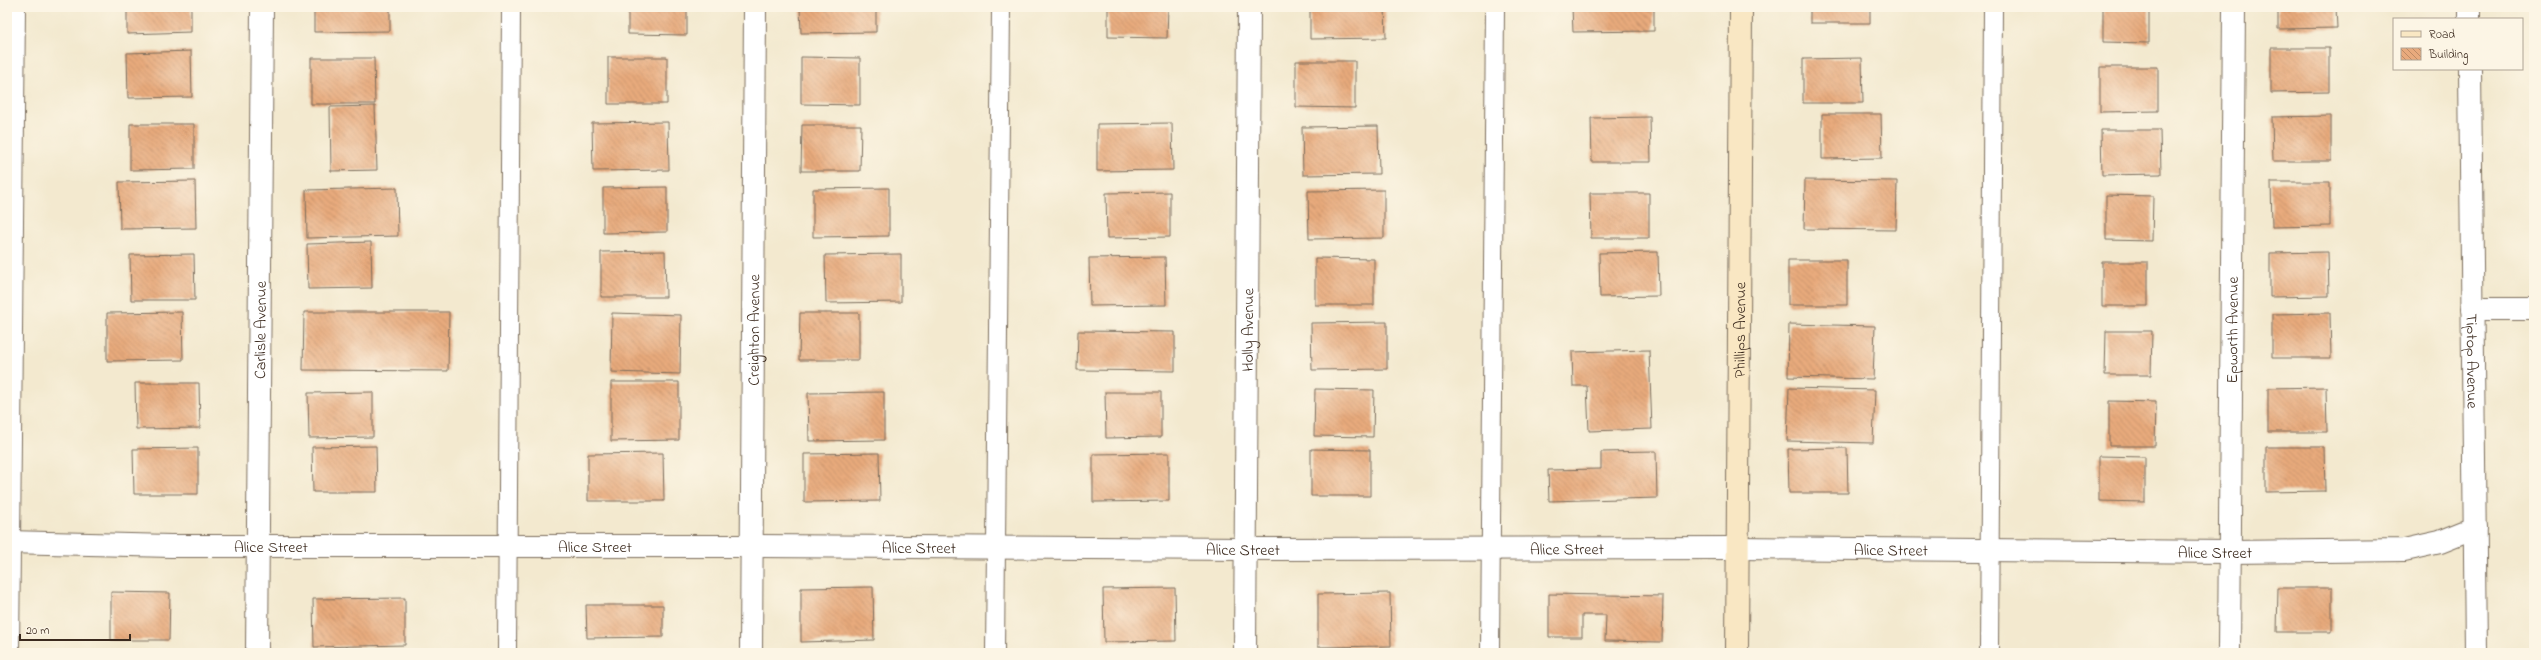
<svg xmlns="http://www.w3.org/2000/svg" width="2541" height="660" font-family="'Indie Flower',sans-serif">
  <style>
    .building { fill: url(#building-back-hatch) }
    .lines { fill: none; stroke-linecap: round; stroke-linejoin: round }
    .lane-casing { stroke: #7b6d5c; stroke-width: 20 }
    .street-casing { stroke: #7b6d5c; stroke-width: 24 }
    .secondary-casing { stroke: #7b6d5c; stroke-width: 24 }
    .lane { stroke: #fff; stroke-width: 18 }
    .street { stroke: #fff; stroke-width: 22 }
    .secondary { stroke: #f9e7c3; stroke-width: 22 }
    .labels { text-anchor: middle; stroke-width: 3; stroke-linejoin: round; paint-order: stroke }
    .street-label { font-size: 16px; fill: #3b2a1e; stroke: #fcf5e5 }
  </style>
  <defs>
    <pattern id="building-back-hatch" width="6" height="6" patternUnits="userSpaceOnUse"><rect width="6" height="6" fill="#e8aa7d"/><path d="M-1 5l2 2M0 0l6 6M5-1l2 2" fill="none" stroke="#bd8b66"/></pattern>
  </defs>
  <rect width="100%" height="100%" fill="#fcf5e5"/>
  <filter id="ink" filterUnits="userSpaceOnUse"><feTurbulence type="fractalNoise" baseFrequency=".025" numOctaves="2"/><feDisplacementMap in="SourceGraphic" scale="8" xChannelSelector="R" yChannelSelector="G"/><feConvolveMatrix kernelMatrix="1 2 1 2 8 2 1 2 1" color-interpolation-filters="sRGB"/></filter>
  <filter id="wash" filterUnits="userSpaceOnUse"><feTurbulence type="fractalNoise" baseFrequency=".012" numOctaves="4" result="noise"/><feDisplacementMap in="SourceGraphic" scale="16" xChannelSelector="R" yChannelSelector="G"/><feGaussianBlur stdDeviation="0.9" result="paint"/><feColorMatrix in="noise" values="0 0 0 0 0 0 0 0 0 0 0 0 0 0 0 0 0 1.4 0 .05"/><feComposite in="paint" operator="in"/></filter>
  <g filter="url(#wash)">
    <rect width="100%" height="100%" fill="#f3e9cf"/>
    <g id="blocks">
      <path class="building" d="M127,7H191V32L127,34Z
        M314,7H390V31L314,32Z
        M628,7H687V35L628,34Z
        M800,7H876V32L801,33Z
        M1108,7H1168L1167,38L1108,37Z
        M1310,7H1385L1386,38L1310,39Z
        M1572,7H1654V31L1573,32Z
        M1810,7H1870V23H1810Z
        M2103,7H2149V43L2103,42Z
        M2278,7H2336L2337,28L2278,29Z
        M2271,48H2329V92L2271,93Z
        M191,51L192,97L128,98L127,53Z
        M608,57H667V104H608Z
        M801,57L860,58V105L801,104Z
        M311,58H374L375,104H311Z
        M1862,58L1863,103H1803V59Z
        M1296,61H1355V108L1296,107Z
        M2100,67H2158V111L2100,112Z
        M375,106L377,170L331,171L330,107Z
        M1822,114H1881L1882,158L1822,159Z
        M2331,116V161H2273L2272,117Z
        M1650,117L1651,162H1592L1591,118Z
        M668,122L669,170L593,171L592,123Z
        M1172,123L1173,170L1097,171V124Z
        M130,124H194V169L130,170Z
        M802,125H861L860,171H801Z
        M1378,126L1379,174L1303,175L1302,127Z
        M2101,130H2160L2161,174L2102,175Z
        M1805,180L1897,181L1896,230L1804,229Z
        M195,181L196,228L120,229L119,182Z
        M2271,182H2330V226L2272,227Z
        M667,187V232L603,233V188Z
        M397,188L398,236L307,238L306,190Z
        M889,188V236L813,237V189Z
        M1384,190V238L1309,239L1308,191Z
        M1170,192V237L1107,238L1106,193Z
        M1590,193H1649V238H1591Z
        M2106,195L2153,196L2152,241L2106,240Z
        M371,242L372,288L308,289L307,244Z
        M665,251L666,297H601V252Z
        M1658,252L1659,296L1600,297L1599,253Z
        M2328,252L2329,296L2270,297V253Z
        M194,254L195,300H131L130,255Z
        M901,254V302L826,303L825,255Z
        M1165,257L1166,305L1090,306L1089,258Z
        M1315,258L1374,259V305H1315Z
        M1788,260H1847V305H1788Z
        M2102,262H2148V306H2102Z
        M182,312L183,360L107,361V313Z
        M304,312H449L448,371L303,370Z
        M612,313L681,315L680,374L611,372Z
        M800,313H859V360H799Z
        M2330,313L2331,358H2272V314Z
        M1387,322V369L1312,370L1311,323Z
        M1789,324L1875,326L1873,379L1788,377Z
        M1078,331L1175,332V371L1077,370Z
        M2106,331H2152L2151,375H2105Z
        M1649,350L1652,429L1589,431L1587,386H1573L1572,352Z
        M611,382H679V440L611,441Z
        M135,383H199L200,428L136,429Z
        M2326,387L2327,432H2268V388Z
        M1789,388L1875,390L1873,443L1787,441Z
        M1315,389L1374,390L1373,437L1314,436Z
        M373,392V437L309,438L308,393Z
        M884,392V440L809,441L808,393Z
        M1105,392H1161V437L1106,438Z
        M2109,401L2156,402L2155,446H2109Z
        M376,446L377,492H313L312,447Z
        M2266,447H2324L2325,491L2266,492Z
        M198,448V494H134L133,449Z
        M1847,448L1848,493H1789L1788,449Z
        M1311,449L1370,450V496H1311Z
        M1656,451L1657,498L1549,501L1548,470L1601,469V452Z
        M663,453L664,501H588V454Z
        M879,453L880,501L804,502V454Z
        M1169,453V501L1093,502V454Z
        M2099,456L2145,457V502L2099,501Z
        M873,587L874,640L801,642V588Z
        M1175,588L1176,641L1104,642L1103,589Z
        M2278,588H2332V632H2277Z
        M111,592L170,593L169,640H111Z
        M1390,593L1391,646L1318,647V594Z
        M1549,594L1663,596L1662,642L1605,641L1606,615H1582V637H1549Z
        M405,598V645L314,647L313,599Z
        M586,605H663V637L587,638Z"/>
    </g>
  </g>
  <g filter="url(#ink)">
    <use href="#blocks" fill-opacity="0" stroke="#7b6d5c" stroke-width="1"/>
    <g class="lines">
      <g class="lane-casing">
        <path id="lane" d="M10,653L16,7
          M507,653L511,7
          M995,653L1001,7
          M1490,653L1495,7
          M1989,653L1993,7"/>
      </g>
      <g class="street-casing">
        <g id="street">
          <path d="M2469,7V19"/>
          <path id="s1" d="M2470,69L2476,653"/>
          <path d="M2472,309H2534"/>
          <path id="s2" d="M7,542L171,546H751L1246,549L1737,548L2230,552L2404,550L2440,542L2475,528"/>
          <path id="s3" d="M257,653L262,7"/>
          <path id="s4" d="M751,653L755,7"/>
          <path id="s5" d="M1245,653L1249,7"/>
          <path id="s6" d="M2229,653L2234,7"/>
        </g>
      </g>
      <g class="secondary-casing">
        <g id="secondary">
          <path id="s7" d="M1737,653L1741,7"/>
        </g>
      </g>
      <use href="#lane" class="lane"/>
      <use href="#street" class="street"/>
      <use href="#secondary" class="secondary"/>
    </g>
  </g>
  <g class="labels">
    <g class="street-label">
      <text dy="6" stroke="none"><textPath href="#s3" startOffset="323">Carlisle Avenue</textPath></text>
      <text dy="6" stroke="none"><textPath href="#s4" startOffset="323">Creighton Avenue</textPath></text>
      <text dy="6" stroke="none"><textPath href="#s5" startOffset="323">Holly Avenue</textPath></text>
      <text dy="6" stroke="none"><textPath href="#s7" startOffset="323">Phillips Avenue</textPath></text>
      <text dy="6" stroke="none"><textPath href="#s6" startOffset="323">Epworth Avenue</textPath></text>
      <text dy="6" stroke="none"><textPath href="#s1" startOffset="292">Tiptop Avenue</textPath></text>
      <text dy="6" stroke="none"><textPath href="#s2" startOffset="264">Alice Street</textPath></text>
      <text dy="6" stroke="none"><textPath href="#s2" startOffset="588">Alice Street</textPath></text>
      <text dy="6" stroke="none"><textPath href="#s2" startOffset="912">Alice Street</textPath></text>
      <text dy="6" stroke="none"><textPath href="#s2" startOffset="1560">Alice Street</textPath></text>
      <text dy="6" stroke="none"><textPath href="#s2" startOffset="1236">Alice Street</textPath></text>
      <text dy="6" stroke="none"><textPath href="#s2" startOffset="1884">Alice Street</textPath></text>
      <text dy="6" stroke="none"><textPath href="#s2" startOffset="2208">Alice Street</textPath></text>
    </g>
  </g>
  <rect width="2541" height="660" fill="none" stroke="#fcf5e5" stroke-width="24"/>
  <rect x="2393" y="18" width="130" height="52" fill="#fcf5e5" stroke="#afa495"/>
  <rect x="2401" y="31" width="20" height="6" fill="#f9e7c3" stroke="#afa495"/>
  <text x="2429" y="38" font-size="12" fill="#3b2a1e">Road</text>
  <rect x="2401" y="48" width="20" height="12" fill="url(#building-back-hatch)" stroke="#afa495"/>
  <text x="2429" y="58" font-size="12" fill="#3b2a1e">Building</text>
  <path d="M20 634v6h110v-6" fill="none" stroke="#3b2a1e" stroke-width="2"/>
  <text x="26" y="634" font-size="12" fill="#3b2a1e" stroke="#fcf5e5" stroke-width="3" paint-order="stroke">20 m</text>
</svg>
